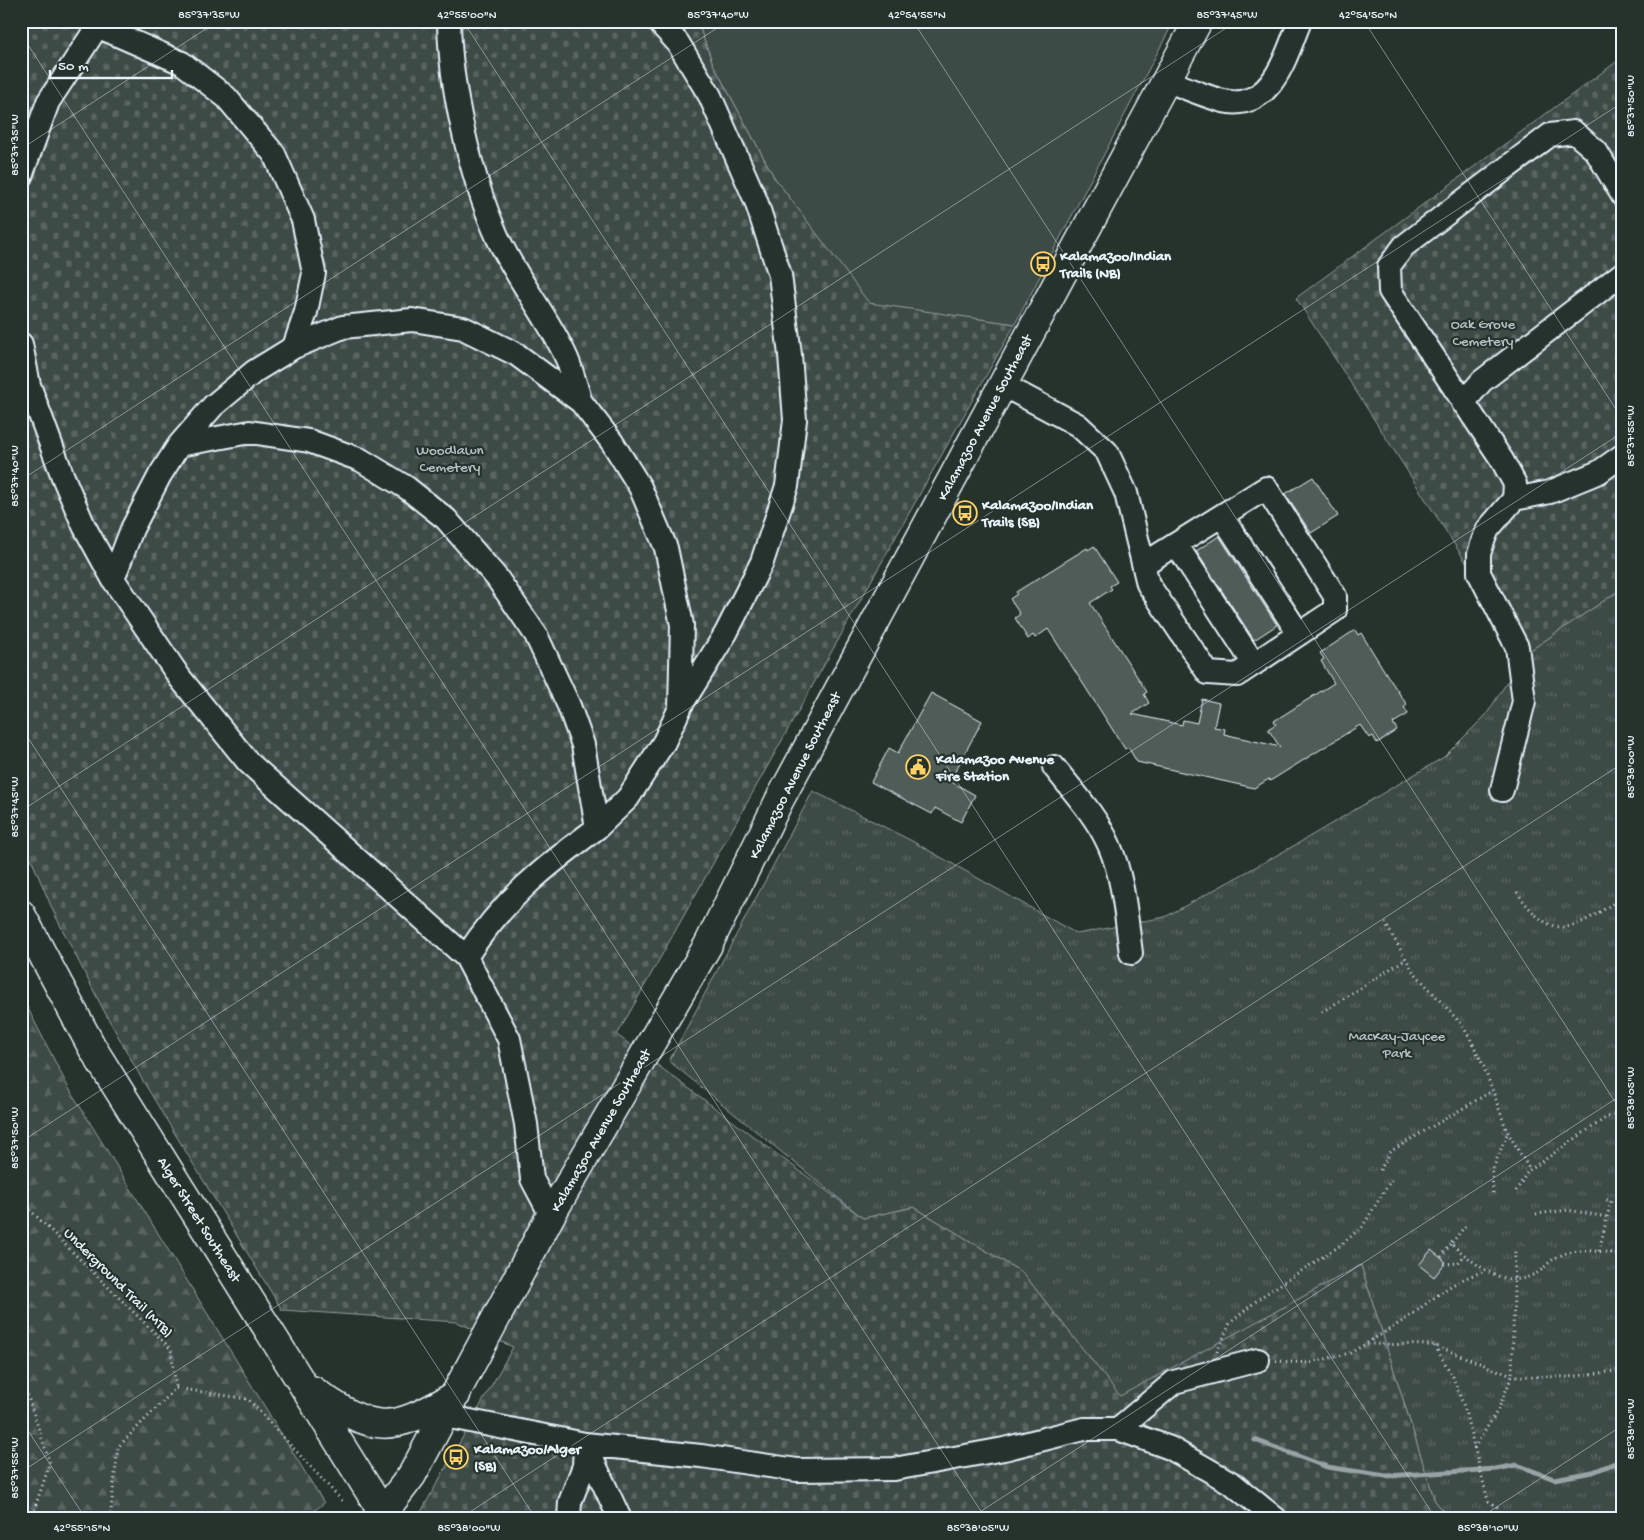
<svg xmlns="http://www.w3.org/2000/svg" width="1644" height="1540" font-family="'Gochi Hand',sans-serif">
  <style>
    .green { fill: #3e4b47; stroke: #939ea0 }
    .forest { fill: url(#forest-firs); stroke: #939ea0 }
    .cemetery { fill: url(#cemetery-stones); stroke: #939ea0 }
    .park { fill: url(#park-tufts); stroke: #939ea0 }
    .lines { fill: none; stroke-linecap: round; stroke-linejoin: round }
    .stream { stroke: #98a3a5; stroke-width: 5 }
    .building { fill: #505c59; stroke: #e8f1f8 }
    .minor-casing { stroke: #e8f1f8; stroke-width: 26 }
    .major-casing { stroke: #e8f1f8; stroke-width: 31 }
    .path { stroke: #e8f1f8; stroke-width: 3; stroke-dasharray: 1 4; stroke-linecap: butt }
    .minor { stroke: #26332d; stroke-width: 22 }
    .major { stroke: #26332d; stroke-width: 28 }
    .ticks { fill: none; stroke: #e8f1f8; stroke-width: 1; stroke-opacity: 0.45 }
    .labels { text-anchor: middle; stroke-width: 4.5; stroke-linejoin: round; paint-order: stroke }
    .poi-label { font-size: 15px; font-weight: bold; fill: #e8f1f8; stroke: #26332d; text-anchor: start }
    .park-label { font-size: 15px; fill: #b5bfc3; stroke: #26332d }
    .street-label { font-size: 15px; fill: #e8f1f8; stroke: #26332d }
    .neatline { fill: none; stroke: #e8f1f8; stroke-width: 2 }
    .ticks-label { font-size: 12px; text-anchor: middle; fill: #e8f1f8 }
  </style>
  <defs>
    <pattern id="forest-firs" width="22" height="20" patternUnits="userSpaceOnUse" patternTransform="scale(1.25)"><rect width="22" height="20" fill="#3e4b47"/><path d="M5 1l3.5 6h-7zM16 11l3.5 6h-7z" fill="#5a6562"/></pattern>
    <pattern id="cemetery-stones" width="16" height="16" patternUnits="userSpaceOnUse" patternTransform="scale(1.25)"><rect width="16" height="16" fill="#3e4b47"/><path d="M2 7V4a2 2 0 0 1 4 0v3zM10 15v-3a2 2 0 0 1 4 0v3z" fill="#5a6562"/></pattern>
    <pattern id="park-tufts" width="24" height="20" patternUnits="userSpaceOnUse" patternTransform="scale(1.25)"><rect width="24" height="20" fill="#3e4b47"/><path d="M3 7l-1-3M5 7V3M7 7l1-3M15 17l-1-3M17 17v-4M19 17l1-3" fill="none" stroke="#5a6562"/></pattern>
  </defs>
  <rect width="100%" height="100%" fill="#26332d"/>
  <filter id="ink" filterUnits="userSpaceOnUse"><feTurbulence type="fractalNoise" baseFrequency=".02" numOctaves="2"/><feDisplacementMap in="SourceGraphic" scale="10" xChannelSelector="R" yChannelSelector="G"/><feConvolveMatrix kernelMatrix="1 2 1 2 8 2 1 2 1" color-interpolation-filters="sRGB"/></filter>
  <g filter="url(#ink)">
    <path class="green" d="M697,21H1174L1015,324L869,304L774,177L713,64Z"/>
    <path class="forest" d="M21,995L68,1087L324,1503L304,1519H21Z"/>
    <path class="cemetery" d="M21,21H697L713,64L774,177L869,303L1015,324L617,1035L863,1218L914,1207L1023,1273L1120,1395L1361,1265L1435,1501L1451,1519H417L513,1347L457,1322L282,1310L143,1081L103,1009L54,913L21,835Z
      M1623,57V588L1525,654L1296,298Z"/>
    <path class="park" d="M1623,588V1519H1451L1435,1501L1361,1265L1120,1396L1023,1273L914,1207L863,1218L669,1061L813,791L912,841L1077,934L1165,917L1297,844L1444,757L1486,715L1525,654Z"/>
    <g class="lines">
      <path class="stream" d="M1255,1440L1327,1467L1386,1476L1496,1469L1517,1465L1554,1479L1593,1472L1615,1463L1623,1477"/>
    </g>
    <path class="building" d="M1313,477L1338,516L1311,533L1285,494Z
      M1219,536L1277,625L1254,640L1196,551Z
      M1094,546L1117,582L1110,586L1112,589L1090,603L1147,692L1144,694L1149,703L1132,714L1182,725L1183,720L1197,723L1202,699L1219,703L1214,727L1225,729L1224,734L1280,747L1268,729L1276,724L1274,721L1334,683L1321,661L1324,659L1320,653L1355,630L1358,635L1361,633L1387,675L1407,705L1404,707L1408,714L1393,723L1397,730L1377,743L1373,736L1369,738L1360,725L1270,781L1269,779L1254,788L1137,762L1128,747L1125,749L1048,629L1035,638L1033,635L1028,639L1015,618L1020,614L1010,599L1017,594L1016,592L1087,548L1088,550Z
      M931,693L982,721L950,781L975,795L961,822L935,808L932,814L871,782L889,748L898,753Z
      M1431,1250L1446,1262L1434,1277L1419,1265Z"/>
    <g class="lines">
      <g class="minor-casing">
        <path id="minor" d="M93,21L97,26L182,63L226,97L274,154L303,220L314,273L306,312L294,347
          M449,21C450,88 470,175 497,236C516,279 548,316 567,359C573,373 576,388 581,402
          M658,21L678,43L710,96L756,201L780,275L790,355L795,420L787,486L762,562L726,633L680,707
          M1165,80C1184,87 1204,96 1223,101C1272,112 1286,55 1300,21
          M21,176L48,102L101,21
          M21,344L29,385L63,477L84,526L113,579
          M1001,384L1078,425L1107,452L1126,493L1148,584L1208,673L1237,675L1335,610V596L1266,488L1144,564
          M1463,403L1482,381L1623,273
          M179,445L250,432L309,441L361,460L407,488L446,519L497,578L536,635L569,706L583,745L597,828C543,868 503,900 466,957
          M1514,499L1515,484L1502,460L1390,291L1389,266L1404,246L1550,135L1574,132L1596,151L1623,196
          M1222,516L1299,634
          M1176,544L1254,664
          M1054,767C1073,791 1097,817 1109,845C1124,879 1126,917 1131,953
          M1502,790L1524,701L1517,647L1479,573V554L1483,541L1488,529L1514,499L1550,492L1599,472L1623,455
          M551,1215L532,1179L526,1124L509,1039L466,957L248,762L180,678L113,579L132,529L160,475L179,445L213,406L255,371L294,347L343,327L412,320L463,328L516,354L581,402L612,442L640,487L666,548L682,625L680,708L664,742L628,798L597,828
          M445,1416L585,1444L701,1456L797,1470L894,1469L1004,1449L1084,1429H1118L1170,1448L1233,1484L1276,1519
          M1118,1429L1174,1382L1258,1360
          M585,1444L620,1519
          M569,1519L570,1502L584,1466L585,1444"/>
      </g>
      <g class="major-casing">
        <path id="major" d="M21,914L93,1049L383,1513
          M312,1390C375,1434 389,1434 456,1395
          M376,1519L383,1513L412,1475L551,1215L708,945L779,801L1198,21"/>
      </g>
      <path class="path" d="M1517,892C1555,948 1576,927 1623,897
        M1385,923L1413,971L1462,1025L1470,1038L1484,1067L1507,1131L1530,1170
        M1322,1012L1406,959
        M1380,1170L1391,1151L1492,1091
        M1516,1191L1528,1171L1607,1117L1623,1112
        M1493,1193L1492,1171L1508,1132
        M21,1205L29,1209L171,1349L176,1388
        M1536,1214L1568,1210L1607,1217
        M1465,1226L1451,1244C1476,1263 1502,1291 1535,1274C1544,1270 1549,1260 1559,1256C1580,1247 1601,1252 1623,1254
        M1599,1251L1611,1201L1604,1199
        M1441,1257L1451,1244
        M1444,1264L1458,1263L1465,1255
        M1367,1343C1383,1333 1399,1324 1414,1313C1441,1293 1452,1281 1485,1271
        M1435,1346L1453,1377L1464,1407L1486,1493L1488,1501L1497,1507L1498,1519
        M1217,1352L1230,1323L1261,1297L1341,1245L1362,1227L1393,1177
        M1276,1361L1309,1363L1350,1353L1366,1344L1434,1345L1512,1376L1569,1377L1623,1370
        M21,1376L50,1463L31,1519
        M176,1388L248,1399L344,1503
        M1474,1448L1498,1410L1512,1376L1515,1248
        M110,1519L118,1447L176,1388"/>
      <use href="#minor" class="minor"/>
      <use href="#major" class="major"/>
    </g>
  </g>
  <path class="ticks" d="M463,21L1436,1519M913,21L1623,1114M1364,21L1623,420M21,34L986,1519M21,149L218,21M21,480L728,21M21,727L536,1519M21,811L1237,21M21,1142L1623,102M21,1420L86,1519M21,1472L1623,432M459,1519L1623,763M969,1519L1623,1094M1478,1519L1623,1425"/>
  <defs>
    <g id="bus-ring" transform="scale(1.25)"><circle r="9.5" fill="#26332d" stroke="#ffd166" stroke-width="1.5"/><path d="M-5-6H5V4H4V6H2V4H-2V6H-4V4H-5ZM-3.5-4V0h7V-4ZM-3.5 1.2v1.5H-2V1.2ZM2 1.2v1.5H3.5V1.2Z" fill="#ffd166"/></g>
    <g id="civic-ring" transform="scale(1.25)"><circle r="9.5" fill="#26332d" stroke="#ffd166" stroke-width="1.5"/><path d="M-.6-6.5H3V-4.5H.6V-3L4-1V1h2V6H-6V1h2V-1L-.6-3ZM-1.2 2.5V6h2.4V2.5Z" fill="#ffd166"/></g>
  </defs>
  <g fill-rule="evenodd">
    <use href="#bus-ring" x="1043" y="264"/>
    <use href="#bus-ring" x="965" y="513"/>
    <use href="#civic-ring" x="918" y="767"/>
    <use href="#bus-ring" x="456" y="1457"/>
  </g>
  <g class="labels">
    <g class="poi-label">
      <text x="1060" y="260">Kalamazoo/Indian<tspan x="1060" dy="17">Trails (NB)</tspan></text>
      <text x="982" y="509">Kalamazoo/Indian<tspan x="982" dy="17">Trails (SB)</tspan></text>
      <text x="936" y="763">Kalamazoo Avenue<tspan x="936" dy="17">Fire Station</tspan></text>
      <text x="474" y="1453">Kalamazoo/Alger<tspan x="474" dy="17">(SB)</tspan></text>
    </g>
    <g class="park-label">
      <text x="1483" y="328">Oak Grove<tspan x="1483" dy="17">Cemetery</tspan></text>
      <text x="450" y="454">Woodlawn<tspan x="450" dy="17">Cemetery</tspan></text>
      <text x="1397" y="1040">MacKay-Jaycee<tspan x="1397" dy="17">Park</tspan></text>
    </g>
    <g class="street-label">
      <text transform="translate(984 417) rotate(-62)" y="5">Kalamazoo Avenue Southeast</text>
      <text transform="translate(794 775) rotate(-63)" y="5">Kalamazoo Avenue Southeast</text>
      <text transform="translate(600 1130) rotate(-60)" y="5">Kalamazoo Avenue Southeast</text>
      <text transform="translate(200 1219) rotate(58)" y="5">Alger Street Southeast</text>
      <text transform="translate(119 1282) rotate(45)" y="5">Underground Trail (MTB)</text>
    </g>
  </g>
  <rect width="1644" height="1540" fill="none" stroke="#26332d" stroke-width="55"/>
  <path d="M50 70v8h122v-8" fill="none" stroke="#e8f1f8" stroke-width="2.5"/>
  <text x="58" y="70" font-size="15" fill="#e8f1f8" stroke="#26332d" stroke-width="4" paint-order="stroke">50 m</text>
  <rect x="28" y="28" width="1588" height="1484" class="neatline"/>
  <g class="ticks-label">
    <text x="209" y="18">85°37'35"W</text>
    <text x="467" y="18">42°55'00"N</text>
    <text x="718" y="18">85°37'40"W</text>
    <text x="917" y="18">42°54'55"N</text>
    <text x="1227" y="18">85°37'45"W</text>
    <text x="1368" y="18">42°54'50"N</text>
    <text transform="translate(1630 106) rotate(-90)" y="4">85°37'50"W</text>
    <text transform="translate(14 145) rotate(-90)" y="4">85°37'35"W</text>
    <text transform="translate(1630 436) rotate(-90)" y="4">85°37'55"W</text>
    <text transform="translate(14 476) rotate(-90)" y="4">85°37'40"W</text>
    <text transform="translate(1630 767) rotate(-90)" y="4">85°38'00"W</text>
    <text transform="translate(14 807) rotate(-90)" y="4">85°37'45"W</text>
    <text transform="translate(1630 1098) rotate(-90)" y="4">85°38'05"W</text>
    <text transform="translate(14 1138) rotate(-90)" y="4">85°37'50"W</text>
    <text transform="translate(1630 1429) rotate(-90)" y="4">85°38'10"W</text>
    <text transform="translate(14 1468) rotate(-90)" y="4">85°37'55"W</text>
    <text x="82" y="1531">42°55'15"N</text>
    <text x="469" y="1531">85°38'00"W</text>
    <text x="978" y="1531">85°38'05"W</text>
    <text x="1488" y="1531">85°38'10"W</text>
  </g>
</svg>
